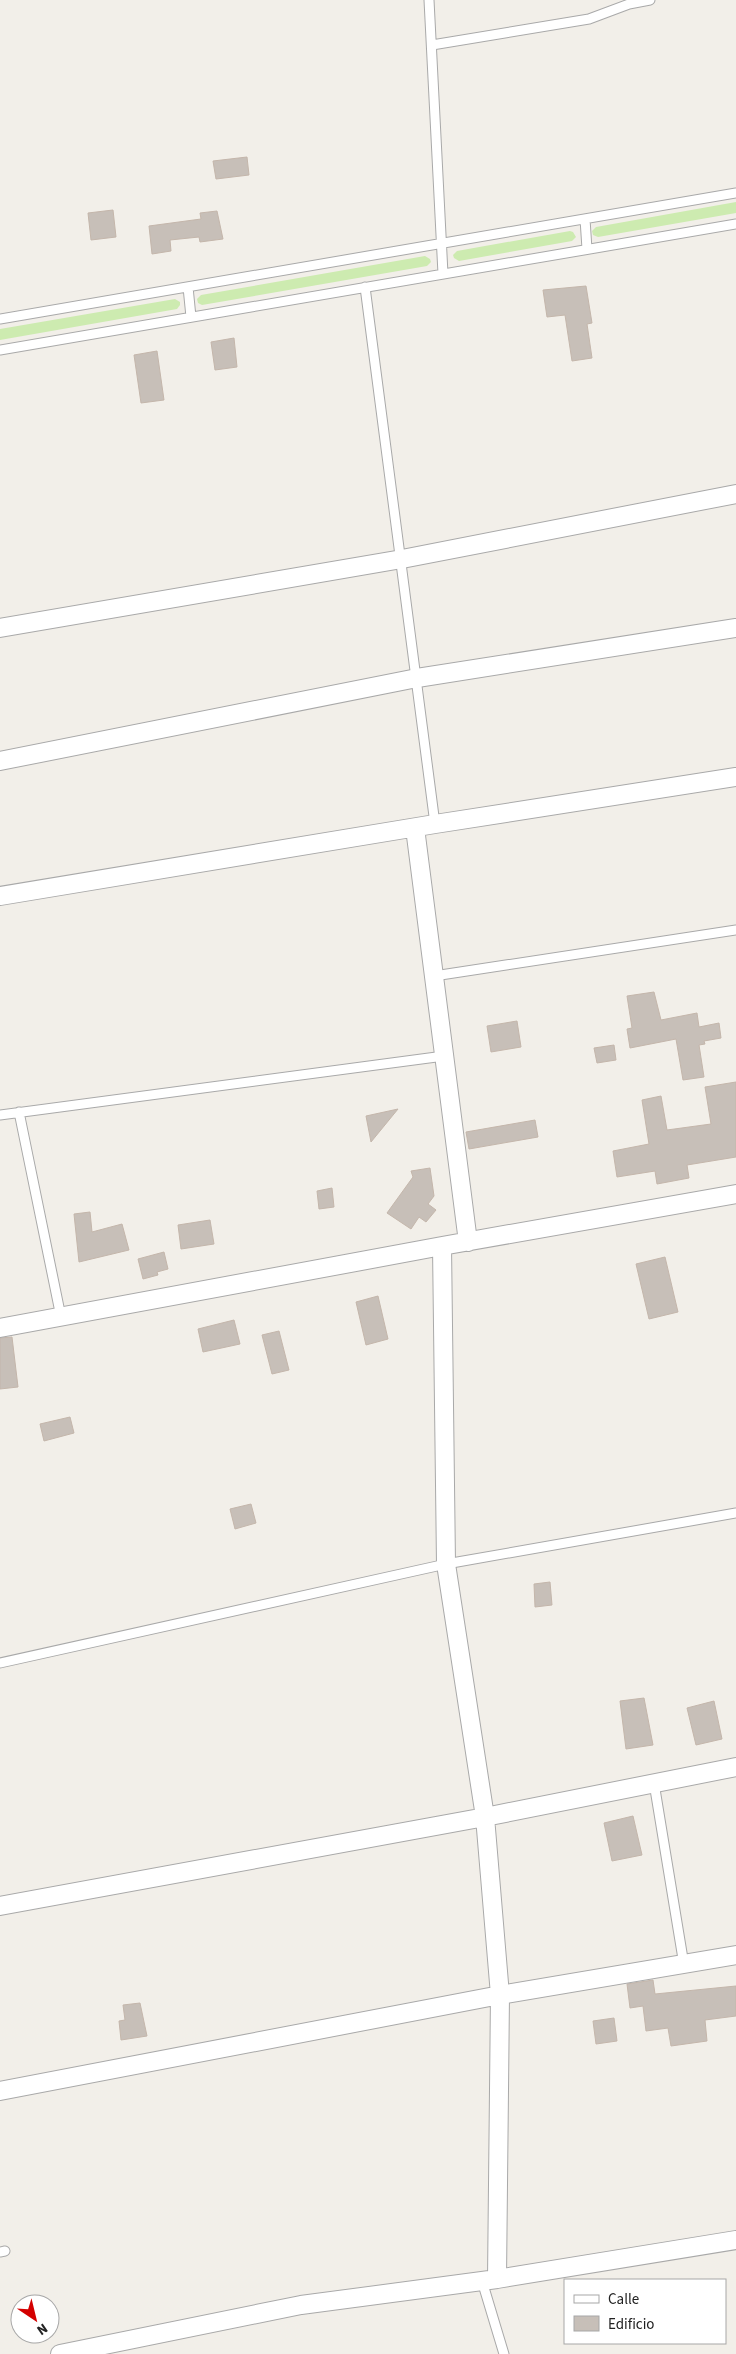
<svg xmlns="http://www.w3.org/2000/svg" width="736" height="2354" font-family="'Source Sans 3',sans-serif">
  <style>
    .grass { fill: #cdebb0 }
    .building { fill: #c7bfb8; stroke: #c4b6ab }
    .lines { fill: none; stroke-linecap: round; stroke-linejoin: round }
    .service-casing { stroke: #a9a9a9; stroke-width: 11 }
    .minor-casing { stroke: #a9a9a9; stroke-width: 20 }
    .service { stroke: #fff; stroke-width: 9 }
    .minor { stroke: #fff; stroke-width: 18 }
  </style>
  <rect width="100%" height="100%" fill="#f2efe9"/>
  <path class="grass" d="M736,202V213L598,237L593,235L592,231L596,227Z
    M570,231L573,232L576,237L572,241L459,261L454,258L453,255L457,251Z
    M425,256L430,259L431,262L427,266L202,305L198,303L197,299L201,295Z
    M175,299L180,302V305L177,309L0,340V329Z"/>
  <path class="building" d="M247,157L249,175L216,179L213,161Z
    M113,210L116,237L91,240L88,213Z
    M217,211L223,239L200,242L199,237L170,240L171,251L152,254L149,226L201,219L200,213Z
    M586,286L592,323L587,324L592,358L572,361L565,315L547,317L543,290Z
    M234,338L237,367L215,370L211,342Z
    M157,351L164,400L141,403L134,355Z
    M654,992L661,1020L697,1013L699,1027L719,1023L721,1038L704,1041L705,1044L699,1045L704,1077L683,1080L676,1039L630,1048L627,1029L632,1028L627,996Z
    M517,1021L521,1047L491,1052L487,1026Z
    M614,1045L616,1060L597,1063L594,1048Z
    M736,1082V1157L687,1165L689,1178L657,1184L655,1171L617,1177L613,1151L649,1144L642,1100L661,1096L667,1130L711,1124L705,1087Z
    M398,1109L371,1142L366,1116Z
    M535,1120L538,1137L469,1149L466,1132Z
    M430,1168L434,1196L428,1204L436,1210L426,1222L419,1217L411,1229L387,1213L413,1177L411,1171Z
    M332,1188L334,1207L319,1209L317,1191Z
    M90,1212L92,1232L122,1224L129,1250L79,1262L74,1214Z
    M210,1220L214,1244L181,1249L178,1225Z
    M164,1252L168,1269L157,1272L158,1275L143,1279L138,1259Z
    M665,1257L678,1312L649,1319L636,1264Z
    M378,1296L388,1339L366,1345L356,1302Z
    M234,1320L240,1344L203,1352L198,1329Z
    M279,1331L289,1370L272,1374L262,1335Z
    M12,1337L18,1387L0,1389V1338Z
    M70,1417L74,1433L44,1441L40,1424Z
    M251,1504L256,1523L235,1529L230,1509Z
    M550,1582L552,1605L535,1607L534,1584Z
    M644,1698L653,1745L626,1749L620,1701Z
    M714,1701L722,1739L696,1745L687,1708Z
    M633,1816L642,1855L612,1861L604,1823Z
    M653,1980L655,1994L736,1986V2016L705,2020L707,2041L671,2046L668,2028L646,2031L643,2006L630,2008L627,1984Z
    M140,2003L147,2036L121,2040L119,2021L125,2020L123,2005Z
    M614,2018L617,2041L596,2044L593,2021Z"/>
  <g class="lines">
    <g class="service-casing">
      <path id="service" d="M429,0L443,274
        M432,45L589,19L629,4L650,0
        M585,219L587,249
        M188,287L191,317
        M365,287L435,824
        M0,319L736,193
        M0,350L736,224
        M434,976L736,930
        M19,1112L61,1317
        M0,1115L444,1056
        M0,1663L446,1564L736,1513
        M654,1783L684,1965
        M0,2252L5,2251
        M482,2281L504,2354"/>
    </g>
    <g class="minor-casing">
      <path id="minor" d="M0,628L402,559L736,494
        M0,761L417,678L736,628
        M415,828L468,1242
        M0,896L435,824L736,777
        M442,1246L446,1564L485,1817L500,1995L497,2279
        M0,1328L442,1246L736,1194
        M0,1906L485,1817L736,1767
        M0,2091L500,1995L736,1955
        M60,2354L301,2305L497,2279L736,2240"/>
    </g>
    <use href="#service" class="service"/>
    <use href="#minor" class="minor"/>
  </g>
  <rect x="564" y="2279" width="162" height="65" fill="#ffffff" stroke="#a7a7a7"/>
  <rect x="574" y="2295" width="25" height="8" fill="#ffffff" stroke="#a7a7a7"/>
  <text x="608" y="2304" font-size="15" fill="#222222">Calle</text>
  <rect x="574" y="2316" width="25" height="15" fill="#c7bfb8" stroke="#a7a7a7"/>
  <text x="608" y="2329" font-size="15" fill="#222222">Edificio</text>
  <g transform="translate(35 2319) rotate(145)"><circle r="24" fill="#ffffff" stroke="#a7a7a7"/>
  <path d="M0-4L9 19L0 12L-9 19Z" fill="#d40000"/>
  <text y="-8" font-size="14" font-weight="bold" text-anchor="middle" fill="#222222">N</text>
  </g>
</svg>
